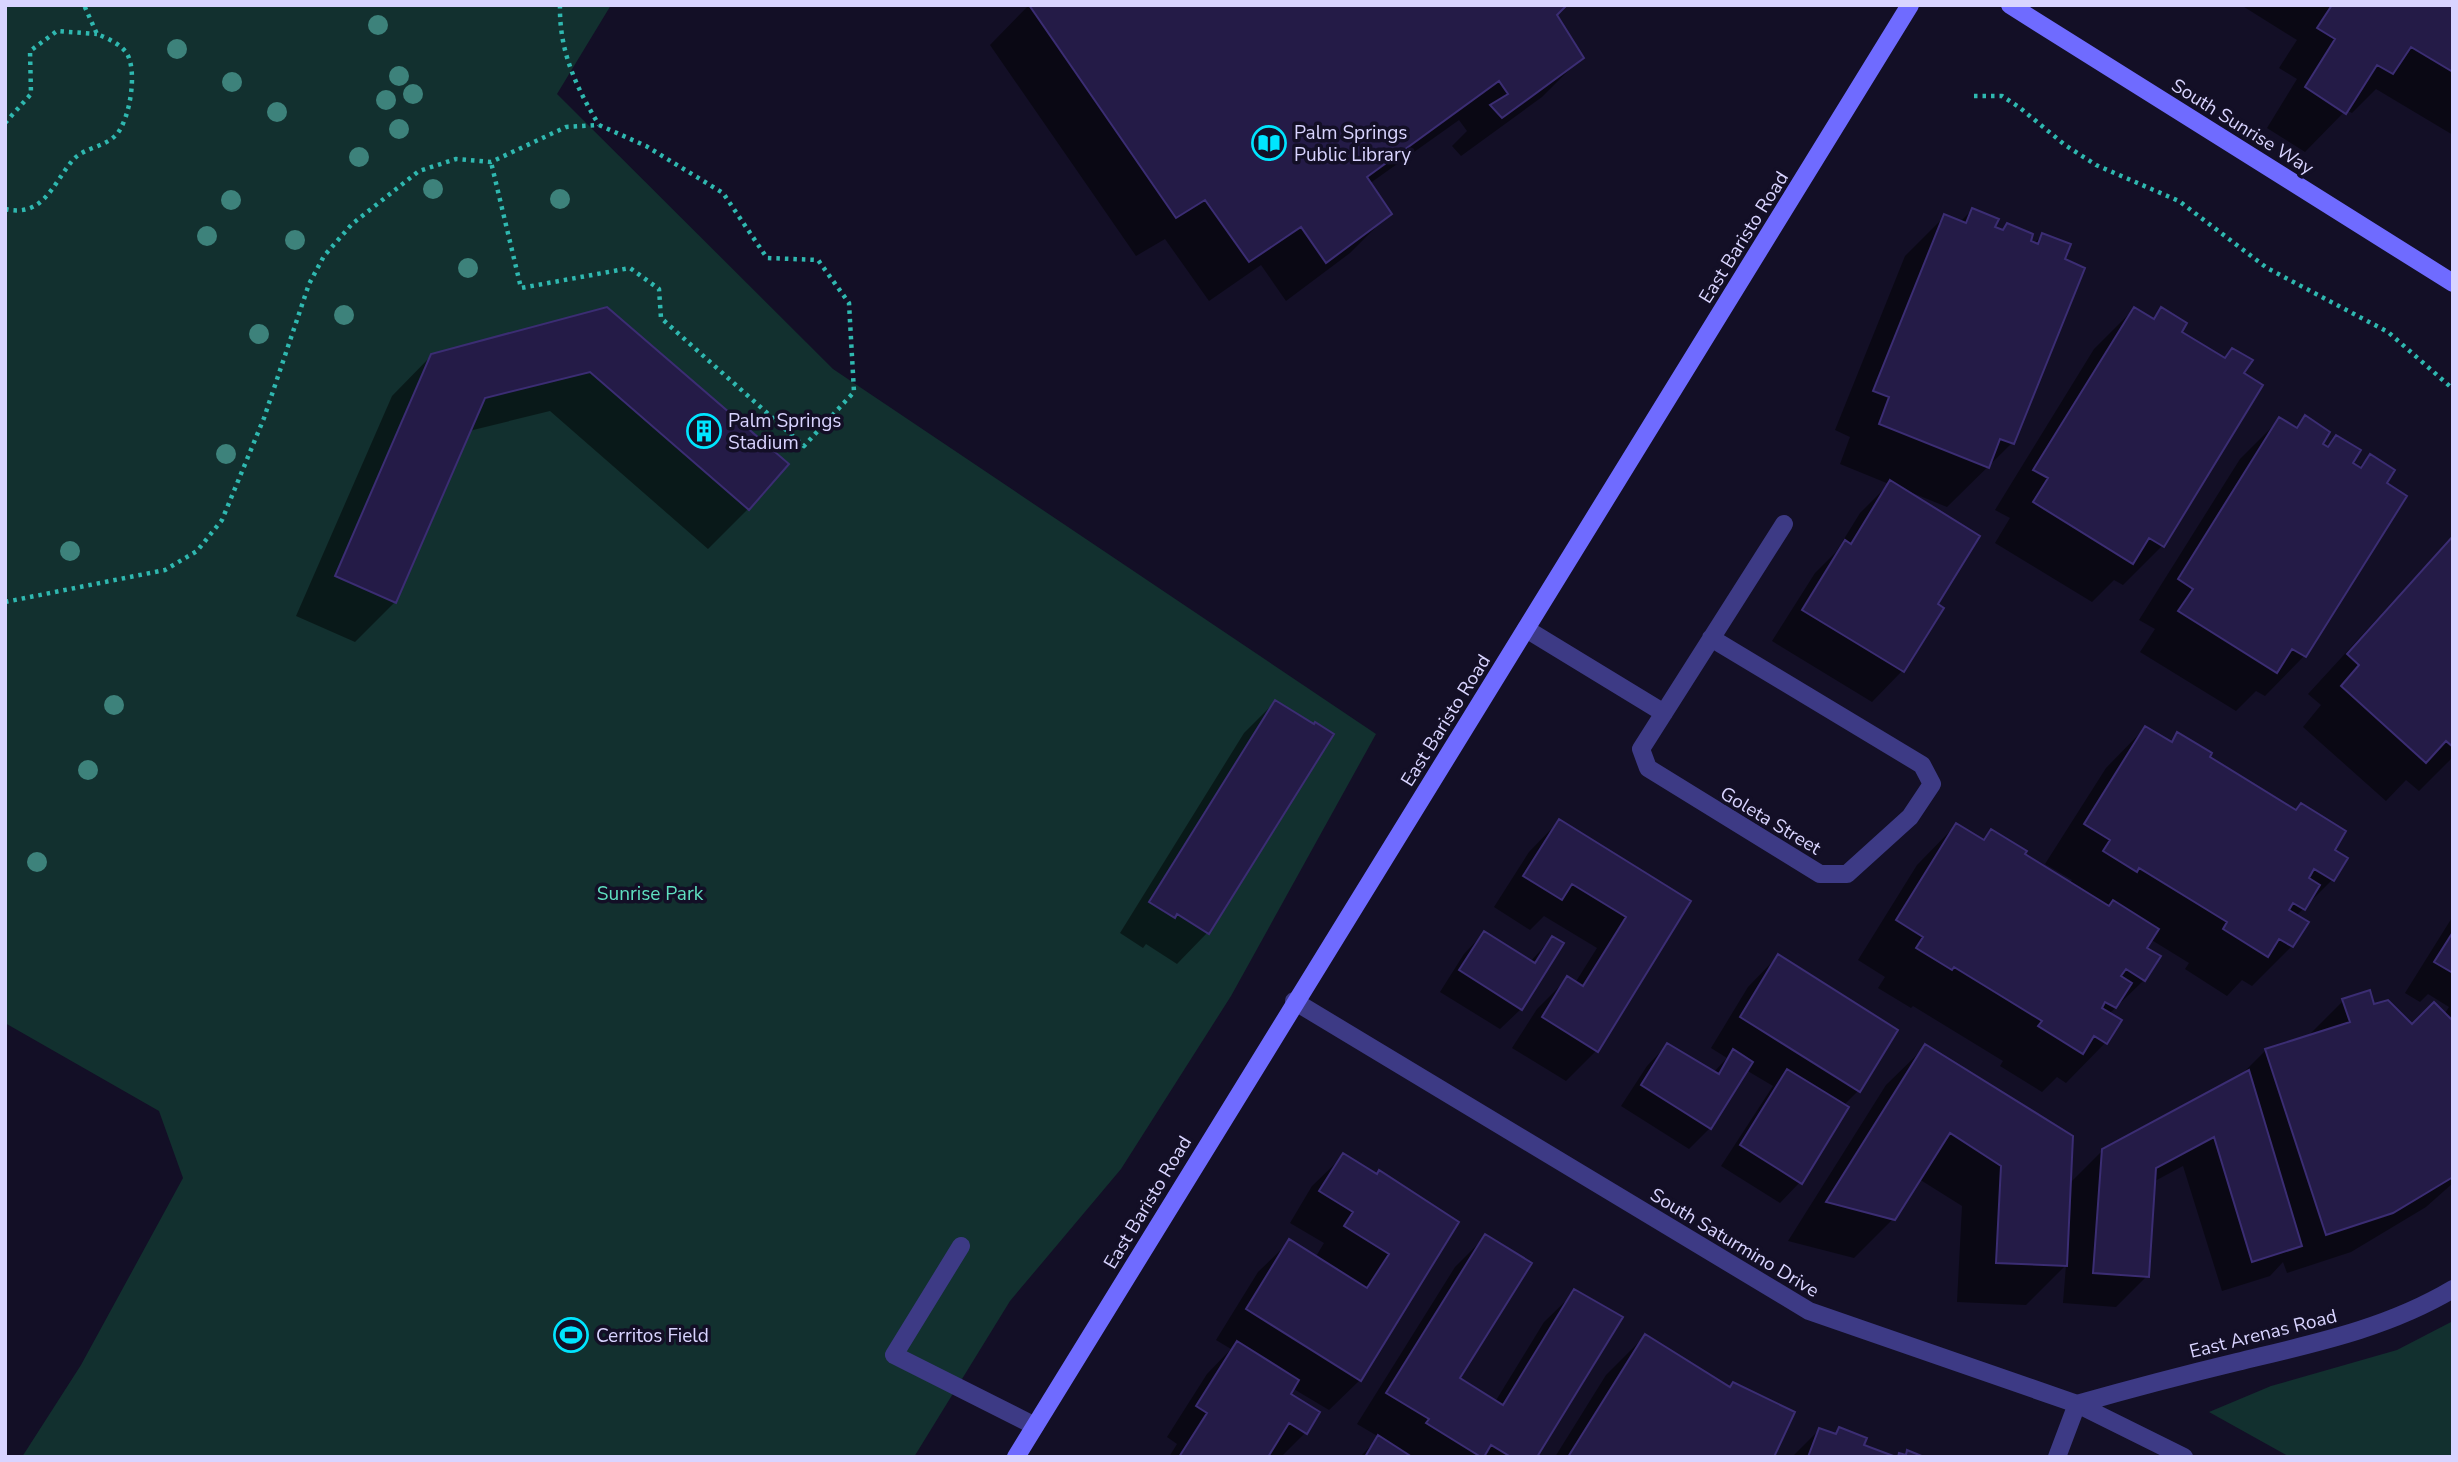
<svg xmlns="http://www.w3.org/2000/svg" width="2458" height="1462" font-family="'Nunito Sans',sans-serif">
  <style>
    .green { fill: #12302f }
    .shadow { fill: #0007 }
    .building { fill: #241b47; stroke: #3b2d73; stroke-width: 2 }
    .lines { fill: none; stroke-linecap: round; stroke-linejoin: round }
    .path { stroke: #2fb8b0; stroke-width: 4.5; stroke-dasharray: 3.5 5; stroke-linecap: butt }
    .lane { stroke: #3d3a85; stroke-width: 18 }
    .street { stroke: #3d3a85; stroke-width: 18 }
    .secondary { stroke: #6f6bff; stroke-width: 18 }
    .tree { fill: #3d827b }
    .labels { text-anchor: middle; stroke-width: 7; stroke-linejoin: round; paint-order: stroke }
    .street-label { font-size: 19px; fill: #d9d4ff; stroke: #130f26 }
    .poi-label { font-size: 19px; fill: #d9d4ff; stroke: #130f26; text-anchor: start }
    .park-label { font-size: 19px; fill: #5fe0c0; stroke: #130f26 }
  </style>
  <rect width="100%" height="100%" fill="#130f26"/>
  <path class="green" d="M5,5H611L557,94L833,369L1376,734L1231,996L1121,1169L1010,1301L914,1457H22L81,1365L183,1178L159,1111L5,1023Z
    M2453,1321V1457H2290L2209,1412L2271,1386L2397,1350Z"/>
  <path class="shadow" d="M1029,5H1566L1555,16L1581,58L1542,97L1461,156L1452,146L1467,131L1459,120L1369,184L1390,213L1350,253L1286,301L1261,265L1209,301L1165,239L1136,256L990,45Z
    M2241,5H2453V135L2376,89L2352,113L2346,110L2305,152L2267,128L2297,79L2279,68L2297,40Z
    M1972,210L1993,228L2001,231L2007,225L2033,244L2043,235L2063,260L2083,269L2012,443L1947,507L1910,492L1909,493L1902,671L1872,702L1772,641L1815,573L1836,552L1860,513L1889,484L1840,464L1850,437L1835,430L1905,256L1945,216L1960,222Z
    M607,309L748,509L708,549L550,411L469,431L395,602L355,642L296,616L392,396L432,355Z
    M2134,309L2151,320L2162,309L2180,332L2223,359L2232,350L2242,374L2162,546L2123,585L2114,580L2092,602L1995,543L2010,518L1995,510L2094,349Z
    M2305,417L2320,445L2325,448L2336,437L2351,464L2358,468L2370,456L2385,483L2404,496L2304,656L2265,696L2256,691L2236,711L2140,652L2155,629L2139,620L2240,459L2279,420L2294,429Z
    M2453,536V757L2419,791L2406,780L2386,801L2303,727L2321,705L2308,694Z
    M1275,702L1313,726L1207,933L1177,964L1146,944L1143,948L1120,933L1244,733Z
    M2145,728L2169,743L2178,734L2346,859L2332,880L2296,916L2306,923L2292,946L2252,986L2242,980L2227,996L2185,969L2189,963L2150,939L2145,948L2158,957L2144,980L2109,1014L2119,1021L2105,1043L2066,1083L2057,1077L2042,1092L2000,1066L2003,1061L1913,1006L1911,1008L1878,988L1885,977L1858,960L1917,865L1956,825L1981,841L1991,831L2022,855L2069,884L2072,880L2045,864L2106,768Z
    M1559,821L1689,902L1596,1051L1566,1081L1512,1048L1537,1009L1568,978L1575,983L1597,948L1544,916L1530,930L1494,907L1529,852Z
    M2453,916V1018L2445,1013L2449,1007L2428,994L2420,1002L2405,993Z
    M1484,933L1530,962L1552,938L1521,1009L1500,1029L1440,992L1464,954Z
    M1778,956L1859,1090L1843,1106L1800,1182L1780,1203L1721,1166L1773,1086L1746,1070L1710,1128L1689,1149L1621,1106L1647,1066L1667,1045L1713,1073L1727,1058L1711,1048L1748,987Z
    M2343,1001L2373,1007L2412,1027L2453,1023V1183L2426,1207L2351,1252L2287,1273L2283,1262L2270,1276L2222,1291L2183,1166L2153,1182L2147,1276L2116,1307L2063,1303L2066,1265L2026,1305L1957,1302L1962,1206L1919,1179L1894,1218L1854,1258L1788,1241L1886,1085L1926,1046L2069,1184L2103,1150L2238,1078L2266,1050L2307,1037Z
    M1343,1156L1457,1223L1360,1380L1329,1410L1292,1388L1288,1394L1305,1433L1281,1457H1169L1177,1444L1167,1437L1207,1374L1231,1349L1216,1340L1258,1272L1289,1242L1315,1258L1324,1243L1290,1223L1312,1186Z
    M1485,1237L1457,1379L1495,1402L1544,1322L1575,1292L1535,1457H1360L1379,1437L1357,1424L1455,1267Z
    M1645,1336L1729,1388L1733,1384L1772,1457H1555L1606,1375Z
    M1839,1429L1862,1446L1891,1457H1792L1819,1430L1833,1435Z"/>
  <path class="building" d="M1029,5H1567L1557,15L1584,58L1502,118L1490,105L1508,94L1499,81L1367,177L1392,214L1326,263L1301,227L1249,262L1205,200L1176,218Z
    M2332,5H2453V72L2411,47L2393,74L2377,65L2346,114L2305,87L2335,39L2317,28Z
    M1972,208L1999,219L1995,227L2003,230L2007,223L2033,234L2031,241L2038,244L2042,233L2071,244L2065,259L2085,268L2014,444L2000,439L1989,468L1879,424L1889,397L1873,391L1944,214L1966,223Z
    M607,307L789,464L749,510L590,372L485,398L396,603L335,576L431,354Z
    M2134,307L2154,319L2161,307L2187,323L2182,332L2225,358L2232,348L2253,360L2244,373L2263,385L2164,547L2149,538L2133,564L2033,502L2048,478L2033,470Z
    M2305,415L2330,432L2323,444L2328,447L2336,435L2361,450L2353,463L2361,468L2370,454L2395,470L2387,483L2407,496L2306,657L2292,649L2277,673L2178,611L2193,589L2178,579L2279,417L2297,428Z
    M1890,480L1980,536L1938,604L1944,608L1904,672L1802,610L1845,540L1851,544Z
    M2453,536V747L2446,741L2426,763L2341,686L2359,665L2347,654Z
    M1275,700L1314,724L1315,722L1334,734L1209,934L1177,914L1175,918L1149,902Z
    M2145,726L2172,742L2177,732L2212,753L2210,757L2296,810L2301,803L2346,831L2335,850L2348,858L2334,881L2314,869L2309,878L2320,885L2305,910L2293,903L2289,910L2309,922L2293,947L2279,939L2268,957L2223,929L2227,922L2139,868L2137,872L2103,851L2110,840L2084,824Z
    M1559,819L1691,901L1598,1052L1542,1017L1567,976L1583,986L1626,917L1572,884L1562,900L1523,876Z
    M1956,823L1984,840L1991,829L2027,851L2025,854L2109,906L2113,900L2159,929L2147,948L2161,956L2145,981L2126,969L2121,976L2132,983L2116,1008L2105,1002L2102,1008L2122,1020L2107,1044L2094,1036L2083,1054L2038,1026L2042,1021L1954,967L1952,970L1916,948L1923,937L1896,920Z
    M1484,931L1535,963L1552,936L1564,943L1522,1010L1459,970Z
    M2453,932V973L2434,962Z
    M1778,954L1898,1030L1860,1092L1740,1017Z
    M2370,990L2374,1004L2388,1000L2412,1024L2434,1002L2453,1021V1177L2393,1213L2326,1235L2265,1049L2350,1022L2342,999Z
    M1667,1043L1719,1074L1733,1049L1753,1062L1711,1129L1641,1085Z
    M1925,1044L2073,1136L2067,1266L1996,1263L2001,1166L1950,1133L1895,1220L1826,1202Z
    M1787,1069L1849,1107L1802,1184L1740,1145Z
    M2249,1070L2302,1246L2252,1262L2214,1137L2156,1168L2149,1277L2093,1273L2102,1149Z
    M1343,1153L1377,1174L1379,1170L1459,1222L1361,1381L1246,1309L1289,1239L1367,1288L1389,1254L1344,1226L1353,1212L1319,1191Z
    M1485,1234L1532,1263L1460,1378L1503,1405L1574,1289L1623,1317L1537,1457H1511L1491,1445L1484,1457H1481L1426,1423L1429,1419L1386,1393Z
    M1645,1334L1730,1387L1733,1382L1795,1412L1774,1457H1568Z
    M1237,1341L1299,1380L1291,1394L1320,1412L1307,1434L1289,1423L1268,1457H1179L1207,1413L1196,1406Z
    M1839,1427L1867,1438L1864,1445L1896,1457H1808L1819,1428L1836,1434Z
    M1378,1435L1412,1457H1365Z
    M1907,1450L1924,1457H1898L1899,1453L1906,1455Z"/>
  <g class="lines">
    <path class="path" d="M560,5C559,51 576,87 599,125
      M1974,96H2002L2019,107L2065,145L2096,165L2179,201L2267,268L2388,332L2453,389
      M5,123L31,94L30,51L57,31L97,34
      M5,209C44,218 53,183 73,160C83,148 104,147 115,136C130,122 139,67 125,51C118,43 107,38 97,34L84,5
      M5,602L165,570L197,551L222,520L264,418L309,284L324,256L352,224L419,171L456,159L491,162L566,127L599,125L646,146L723,193L767,258L818,260L849,303L854,392L804,446L661,318L659,289L630,268L521,288L491,162"/>
    <path class="lane" d="M961,1246L894,1355L1035,1426"/>
    <path class="street" d="M1526,629L1664,713
      M1711,638L1922,765L1932,784L1910,817L1847,874H1820L1648,768L1641,749L1784,524
      M1294,1001L1809,1311L2077,1404L2184,1457
      M2057,1457L2077,1404C2130,1389 2183,1375 2237,1362C2311,1344 2386,1329 2453,1289"/>
    <path class="secondary" d="M2010,5L2453,283
      M1016,1457C1311,971 1614,490 1910,5"/>
  </g>
  <g class="tree">
    <circle cx="378" cy="25" r="10"/>
    <circle cx="177" cy="49" r="10"/>
    <circle cx="399" cy="76" r="10"/>
    <circle cx="232" cy="82" r="10"/>
    <circle cx="413" cy="94" r="10"/>
    <circle cx="386" cy="100" r="10"/>
    <circle cx="277" cy="112" r="10"/>
    <circle cx="399" cy="129" r="10"/>
    <circle cx="359" cy="157" r="10"/>
    <circle cx="433" cy="189" r="10"/>
    <circle cx="560" cy="199" r="10"/>
    <circle cx="231" cy="200" r="10"/>
    <circle cx="207" cy="236" r="10"/>
    <circle cx="295" cy="240" r="10"/>
    <circle cx="468" cy="268" r="10"/>
    <circle cx="344" cy="315" r="10"/>
    <circle cx="259" cy="334" r="10"/>
    <circle cx="226" cy="454" r="10"/>
    <circle cx="70" cy="551" r="10"/>
    <circle cx="114" cy="705" r="10"/>
    <circle cx="88" cy="770" r="10"/>
    <circle cx="37" cy="862" r="10"/>
  </g>
  <defs>
    <g id="library-ring" transform="scale(1.75)"><circle r="9.5" fill="#130f26" stroke="#00e5ff" stroke-width="1.5"/><path d="M-6-4Q-3-5.5-.7-3.5V5Q-3 3-6 4ZM6-4Q3-5.5 .7-3.5V5Q3 3 6 4Z" fill="#00e5ff"/></g>
    <g id="building-ring" transform="scale(1.75)"><circle r="9.5" fill="#130f26" stroke="#00e5ff" stroke-width="1.5"/><path d="M-4-6H4V6H1V3H-1V6H-4ZM-2.5-4.3h1.7v1.8h-1.7ZM.8-4.3h1.7v1.8H.8ZM-2.5-1h1.7V.8h-1.7ZM.8-1h1.7V.8H.8Z" fill="#00e5ff"/></g>
    <g id="stadium-ring" transform="scale(1.75)"><circle r="9.5" fill="#130f26" stroke="#00e5ff" stroke-width="1.5"/><path d="M0-5a6.5 5 0 1 0 0 10a6.5 5 0 1 0 0-10ZM-3.5-1.8h7v3.6h-7Z" fill="#00e5ff"/></g>
  </defs>
  <g fill-rule="evenodd">
    <use href="#library-ring" x="1269" y="143"/>
    <use href="#building-ring" x="704" y="431"/>
    <use href="#stadium-ring" x="571" y="1335"/>
  </g>
  <g class="labels">
    <g class="street-label">
      <text transform="translate(2243 126) rotate(32)" y="7">South Sunrise Way</text>
      <text transform="translate(1743 237) rotate(-58)" y="7">East Baristo Road</text>
      <text transform="translate(1445 720) rotate(-58)" y="7">East Baristo Road</text>
      <text transform="translate(1771 820) rotate(31)" y="7">Goleta Street</text>
      <text transform="translate(1147 1202) rotate(-59)" y="7">East Baristo Road</text>
      <text transform="translate(1735 1242) rotate(31)" y="7">South Saturmino Drive</text>
      <text transform="translate(2263 1333) rotate(-14)" y="7">East Arenas Road</text>
    </g>
    <g class="poi-label">
      <text x="1294" y="139">Palm Springs<tspan x="1294" dy="22">Public Library</tspan></text>
      <text x="728" y="427">Palm Springs<tspan x="728" dy="22">Stadium</tspan></text>
      <text x="596" y="1342">Cerritos Field</text>
    </g>
    <g class="park-label">
      <text x="650" y="900">Sunrise Park</text>
    </g>
  </g>
  <rect width="2458" height="1462" fill="none" stroke="#d9d4ff" stroke-width="14"/>
</svg>
